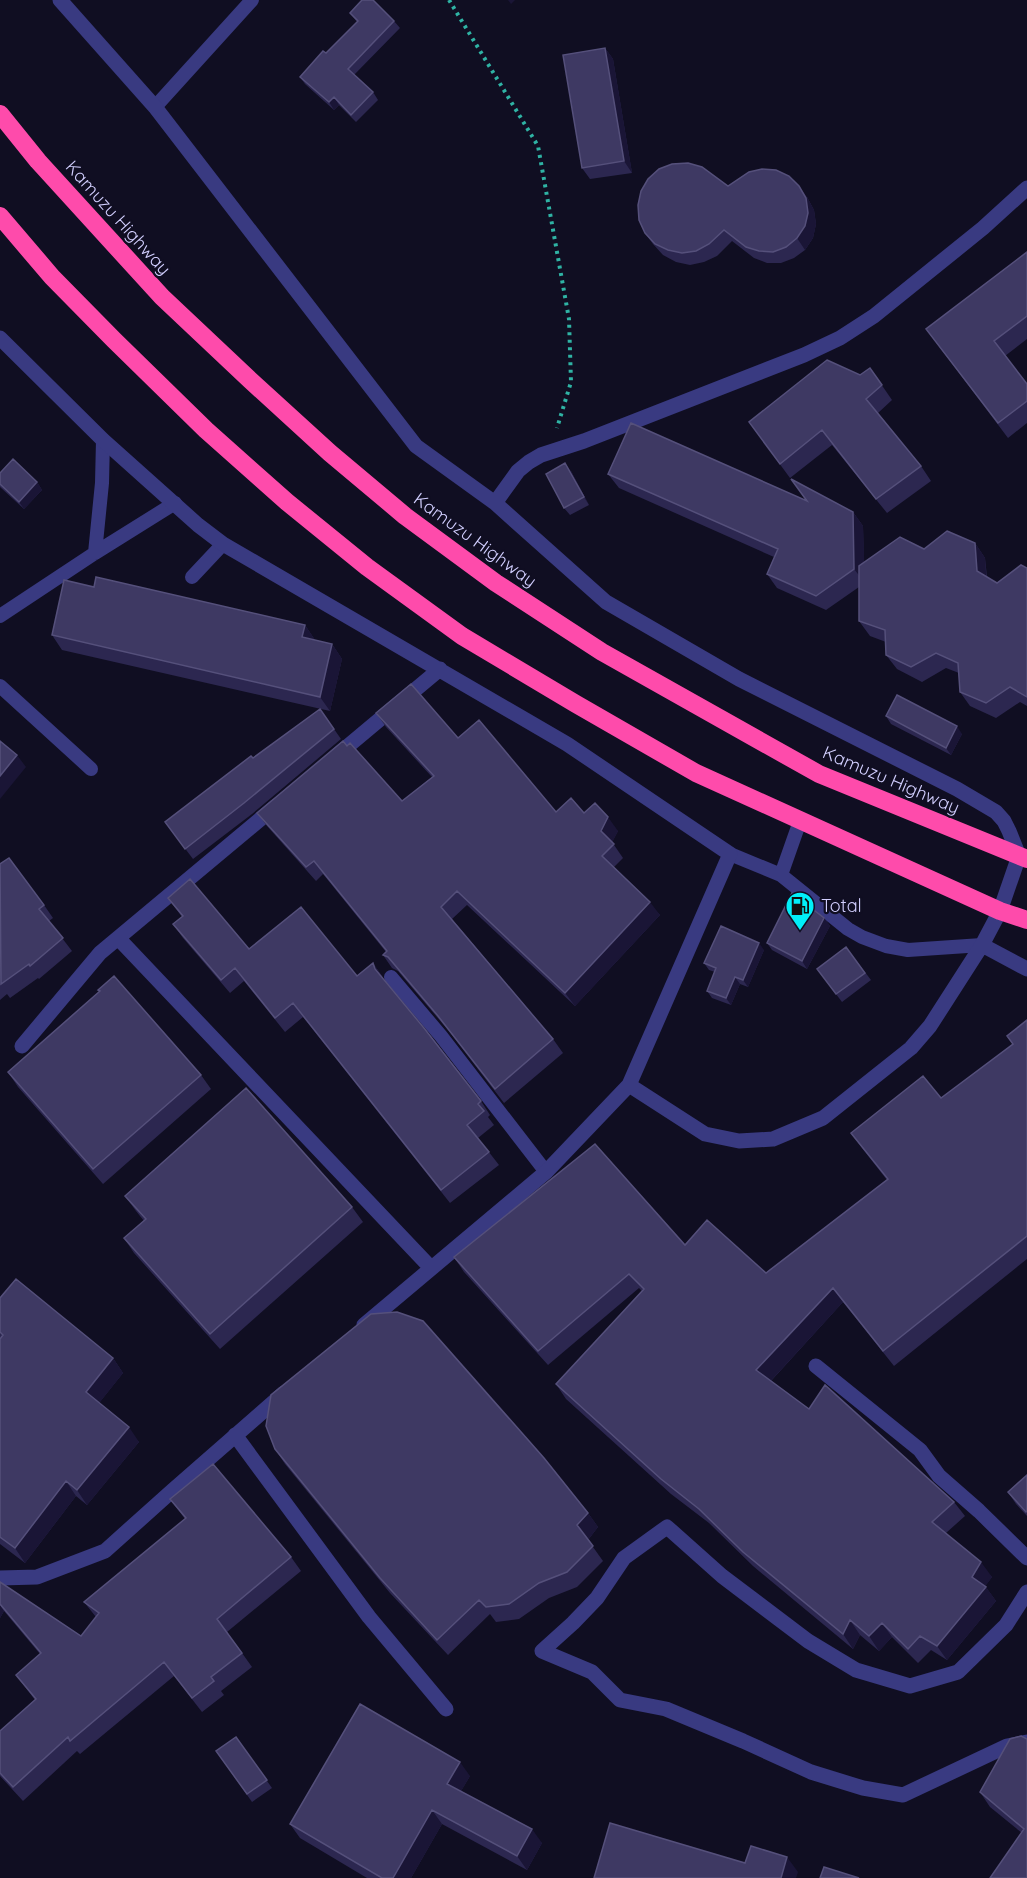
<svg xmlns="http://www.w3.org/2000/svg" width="1027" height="1878" font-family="Quicksand,sans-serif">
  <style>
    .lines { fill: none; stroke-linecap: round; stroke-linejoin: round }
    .path { stroke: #2fb3a4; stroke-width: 4; stroke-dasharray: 3 4.5; stroke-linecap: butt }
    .lane { stroke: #393a81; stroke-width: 14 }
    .street { stroke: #393a81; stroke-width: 15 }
    .highway { stroke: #fe4bab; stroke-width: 18 }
    .wall { fill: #2c2750 }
    .shaded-wall { fill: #1a1536 }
    .building { fill: #3e3963; stroke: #55507b; stroke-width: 1.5 }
    .labels { text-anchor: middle; stroke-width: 4.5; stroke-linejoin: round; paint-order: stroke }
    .street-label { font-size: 18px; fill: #d2cfff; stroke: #100e22 }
    .poi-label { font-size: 18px; fill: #d2cfff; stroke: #100e22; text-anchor: start }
  </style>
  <rect width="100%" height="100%" fill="#100e22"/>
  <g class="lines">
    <path class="path" d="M449,0L538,146L569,319L571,382L557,428"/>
    <path class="lane" d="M155,107L252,0
      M95,553L102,483L103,440
      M192,577L223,544
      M0,616L95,553L175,503
      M0,686L91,769
      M730,854L781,875L848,929L862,937L886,946L908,950L982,945
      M781,875L800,821
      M391,977L441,1036L546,1172"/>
    <path class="street" d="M60,0L155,107L416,446L495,503L606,602L739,679L957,789L996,812L1004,821L1009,831L1019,856L1000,911L982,945L1027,969
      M0,338L103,440L198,525L223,544L567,744L730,854L629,1085L546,1172L364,1325
      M495,503L518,471L529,462L541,455L584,441L804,355L840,338L874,316L983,228L1027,188
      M336,756L440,669
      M118,938L431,1268
      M22,1046L100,953L276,806
      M629,1085L705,1134L739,1141L773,1139L823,1118L911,1048L930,1026L982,945
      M816,1366L920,1450L939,1476L979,1511L1027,1558
      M235,1435L369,1617L446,1709
      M0,1578L37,1577L105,1551L173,1490L284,1393
      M1027,1592L1006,1625L958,1672L910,1686L856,1670L808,1641L722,1576L667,1527L624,1558L597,1598L573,1623L542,1651L592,1672L620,1700L666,1709L743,1741L811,1772L863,1788L903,1795L1007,1746L1027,1742"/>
    <path class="highway" d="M0,114L38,161L162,297L250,380L330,453L405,516L496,583L602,652L819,774L1027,859
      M0,216L52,277L114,340L206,430L287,502L367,567L462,636L576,704L696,773L1000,911L1027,920"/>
  </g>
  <path class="wall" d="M350,13L394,21L400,28L354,75L373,92L378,100L356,122L339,105L334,110L305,84L300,77L326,53L357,22Z
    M605,48L613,59L632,173L590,179L582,168Z
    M728,186L807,197L814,210L816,224L813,238L805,250L794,258L781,263H767L754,258L732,241L717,256L704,262L690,265L676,262L663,255L653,244L645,233Z
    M1027,252V339L1005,356L1027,384V423L1008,438L926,329Z
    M870,368L892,400L878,413L921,466L931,481L887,513L832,445L790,478L749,422L860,375Z
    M571,471L589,505L570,515L564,508Z
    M0,473L37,482L42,490L24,509L0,487Z
    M608,474L806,501L853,512L863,526L864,562L924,549L975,543L985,558L987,577L997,583L1027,568V706L1020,702L996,718L970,706L960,692L959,673L946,668L922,682L897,669L886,655V642L870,636L859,621V587L826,610L777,588L767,574L774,557L619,488Z
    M94,587L305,625L315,640L332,644L342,659L330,711L62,650L52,635Z
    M320,709L341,739L252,814L193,859L165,822Z
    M376,713L458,738L556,812L584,813L618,831L612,842L623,858L614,867L660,915L575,1006L467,905L452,919L553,1039L563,1053L504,1103L448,1030L398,971L392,968L383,955L386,952L323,874L316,881L267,826L257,813L347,746L402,801L432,777L386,727Z
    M886,716L962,734L951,755L891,724Z
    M0,864L44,905L53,918L49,921L72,951L39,979L38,978L10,998L7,994L0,1000Z
    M168,898L249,949L357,976L373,963L382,976L383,979L481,1101L490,1115L488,1117L494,1125L478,1138L499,1165L450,1203L303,1017L285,1032L244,981L230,993L183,938L173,924L182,917Z
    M824,918L830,926L807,969L772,950L767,943Z
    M846,947L871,980L842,1002L817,969Z
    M764,950L748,987L740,984L731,1005L712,998L707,991L715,972L709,970L704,963Z
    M1027,1020V1259L894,1366L843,1302L771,1381L809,1409L954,1502L965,1516L946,1533L992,1577L985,1586L996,1601L947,1660L931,1650L918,1663L892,1637L879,1651L860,1635L853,1649L753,1566L709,1523L671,1494L566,1399L556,1384L642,1291L639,1288L548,1365L464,1272L454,1257L685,1245L766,1273L887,1180L862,1148L851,1133L941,1098L1013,1044Z
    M8,1072L201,1075L211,1089L103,1184L18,1087Z
    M125,1196L352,1207L363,1222L220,1349L134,1253L124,1238L144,1221L136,1211Z
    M0,1298L113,1358L123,1373L99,1403L139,1442L87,1505L76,1496L25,1563L0,1544Z
    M275,1449L588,1513L598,1527L588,1540L603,1561L577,1587L549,1598L519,1619L496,1622L490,1614L448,1655L390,1593L285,1464Z
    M1027,1475V1516L1016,1504L1008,1492Z
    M170,1499L291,1557L301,1571L227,1632L252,1667L221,1691L224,1695L202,1712L174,1676L80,1754L77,1751L23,1801L0,1776V1731L35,1700L16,1675L40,1654L4,1611L0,1618V1582L81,1636L96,1617L84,1602L185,1519Z
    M236,1737L272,1788L252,1802L216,1751Z
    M1027,1739V1878L1022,1833L990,1807L980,1792Z
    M470,1776L461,1791L542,1843L527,1870L442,1824L411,1878H367L300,1838L290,1824Z"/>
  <path class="shaded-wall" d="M508,0H515L511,4Z
    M605,48L613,59L632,173L624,161Z
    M334,97L339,105L334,110L329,102Z
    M799,186L807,197L814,210L816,224L813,238L805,250L797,238Z
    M565,463L571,471L589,505L584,497Z
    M37,482L42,490L24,509L19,502Z
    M853,512L863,526L865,583L854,569Z
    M975,543L985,558L987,586L977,571Z
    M305,625L315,640L302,637Z
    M332,644L342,659L330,711L320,697Z
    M957,726L962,734L951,755L946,748Z
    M17,755L26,767L0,799V776Z
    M608,817L618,831L611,845L601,831Z
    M650,902L660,915L575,1006L565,993Z
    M824,918L830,926L807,969L802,961Z
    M759,943L764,950L748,987L743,980Z
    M373,963L382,976L384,983L375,969Z
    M735,977L740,984L731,1005L726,998Z
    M833,1288L843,1302L767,1385L756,1370Z
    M113,1358L123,1373L96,1407L86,1392Z
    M129,1427L139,1442L87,1505L77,1490Z
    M66,1481L76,1496L25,1563L15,1548Z
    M588,1513L598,1527L588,1540L577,1525Z
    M981,1562L992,1577L982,1591L972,1577Z
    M986,1587L996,1601L947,1660L937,1646Z
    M0,1605L4,1611L0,1618Z
    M850,1620L860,1635L853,1649L843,1634Z
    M882,1623L892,1637L879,1651L869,1636Z
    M460,1762L470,1776L457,1798L447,1784Z
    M432,1810L442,1824L411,1878H393Z
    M532,1829L542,1843L527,1870L517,1856Z
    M787,1857L798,1872L796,1878H781Z"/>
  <path class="building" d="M362,0H373L394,21L348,69L373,92L351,115L334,97L329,102L300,77L323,51L326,53L358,21L350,13Z
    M605,48L624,161L582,168L563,55Z
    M688,163L702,167L728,186L749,172L762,169L776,170L789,176L799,186L806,198L808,213L805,226L797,238L786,247L773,252L759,251L746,247L724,230L709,244L696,251L682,253L668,250L655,244L645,233L639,220L638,205L641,191L648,179L659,169L672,164Z
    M1027,252V316L994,341L1027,384V401L998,423L926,329Z
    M827,360L860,375L870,368L882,385L866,399L921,466L876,499L822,430L780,464L749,422Z
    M631,423L807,501L791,479L853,512L854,569L816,596L767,574L778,549L608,474Z
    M13,459L37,482L19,502L0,484V473Z
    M565,463L584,497L564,508L546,474Z
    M947,531L975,543L977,571L997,583L1021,565L1027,568V697L1010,687L986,703L960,692L958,663L936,653L911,667L886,655L885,630L859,621V566L900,537L924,549Z
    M96,577L305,625L302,637L332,644L320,697L52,635L64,580L94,587Z
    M411,684L458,738L479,720L556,812L571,798L584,813L595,803L608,817L601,831L614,844L602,856L650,902L565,993L457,891L441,907L553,1039L495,1089L438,1016L388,957L383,955L387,951L314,861L306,867L257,813L343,741L347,746L350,743L402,801L434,776L376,713Z
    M897,695L957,726L946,748L886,716Z
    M320,709L334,729L244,803L185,849L165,822L251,756L253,758Z
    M0,741L17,755L0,776Z
    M9,858L44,905L39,909L63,938L30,966L29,964L1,984L0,864Z
    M190,879L249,949L301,907L357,976L373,963L375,969L424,1028L481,1101L478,1104L484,1111L467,1125L489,1152L441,1190L293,1003L275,1018L235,968L221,980L173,924L183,916L168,898Z
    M792,893L824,918L802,961L767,943Z
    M721,926L759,943L743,980L735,977L726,998L707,991L716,968L704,963Z
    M846,947L865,973L836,994L817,969Z
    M114,976L201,1075L93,1169L8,1072L100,991L98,990Z
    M1027,1020V1236L883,1351L833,1288L756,1370L809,1409L825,1385L954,1502L932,1522L981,1562L972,1577L986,1587L937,1646L920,1636L908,1649L882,1623L869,1636L850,1620L843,1634L743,1552L699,1509L661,1479L556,1384L644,1289L629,1274L538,1351L454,1257L595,1144L685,1245L707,1220L766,1273L888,1179L851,1133L923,1076L941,1098L1013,1044L1007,1036Z
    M246,1088L352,1207L210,1334L124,1238L146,1219L125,1196Z
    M16,1279L113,1358L86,1392L129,1427L77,1490L66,1481L15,1548L0,1537V1339L3,1335L0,1332V1298Z
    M397,1312L423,1321L544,1458L588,1513L577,1525L593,1546L567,1572L539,1583L509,1604L486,1607L479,1600L437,1640L380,1578L275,1449L266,1426L271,1395L371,1314Z
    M213,1464L291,1557L217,1619L242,1653L211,1677L214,1681L192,1698L164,1662L70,1741L68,1737L13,1787L0,1773V1731L36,1699L16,1675L41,1653L0,1604V1582L81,1636L99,1613L84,1602L186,1518L170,1499Z
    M1027,1475V1511L1026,1512L1008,1492Z
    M360,1704L460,1762L447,1784L532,1829L517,1856L432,1810L393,1878H382L290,1824Z
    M1021,1736L1027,1739V1878H990L1024,1829L980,1792L1010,1739Z
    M236,1737L267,1780L247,1794L216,1751Z
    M610,1823L745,1863L751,1846L787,1857L781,1878H594Z
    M824,1867L859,1878H820Z"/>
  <defs>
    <g id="fuel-pin" transform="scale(1.5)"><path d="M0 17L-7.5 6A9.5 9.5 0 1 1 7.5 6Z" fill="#01eff9" stroke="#100e22"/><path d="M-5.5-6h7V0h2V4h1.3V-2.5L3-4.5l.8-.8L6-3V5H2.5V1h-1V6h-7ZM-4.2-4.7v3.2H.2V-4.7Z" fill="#111"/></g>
  </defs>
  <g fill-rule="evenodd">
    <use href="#fuel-pin" x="800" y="906"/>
  </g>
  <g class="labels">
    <g class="street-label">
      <text transform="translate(118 218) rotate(48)" y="6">Kamuzu Highway</text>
      <text transform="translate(475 540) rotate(36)" y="6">Kamuzu Highway</text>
      <text transform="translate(891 780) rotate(23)" y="6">Kamuzu Highway</text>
    </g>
    <g class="poi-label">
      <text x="821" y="912">Total</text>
    </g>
  </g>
</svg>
